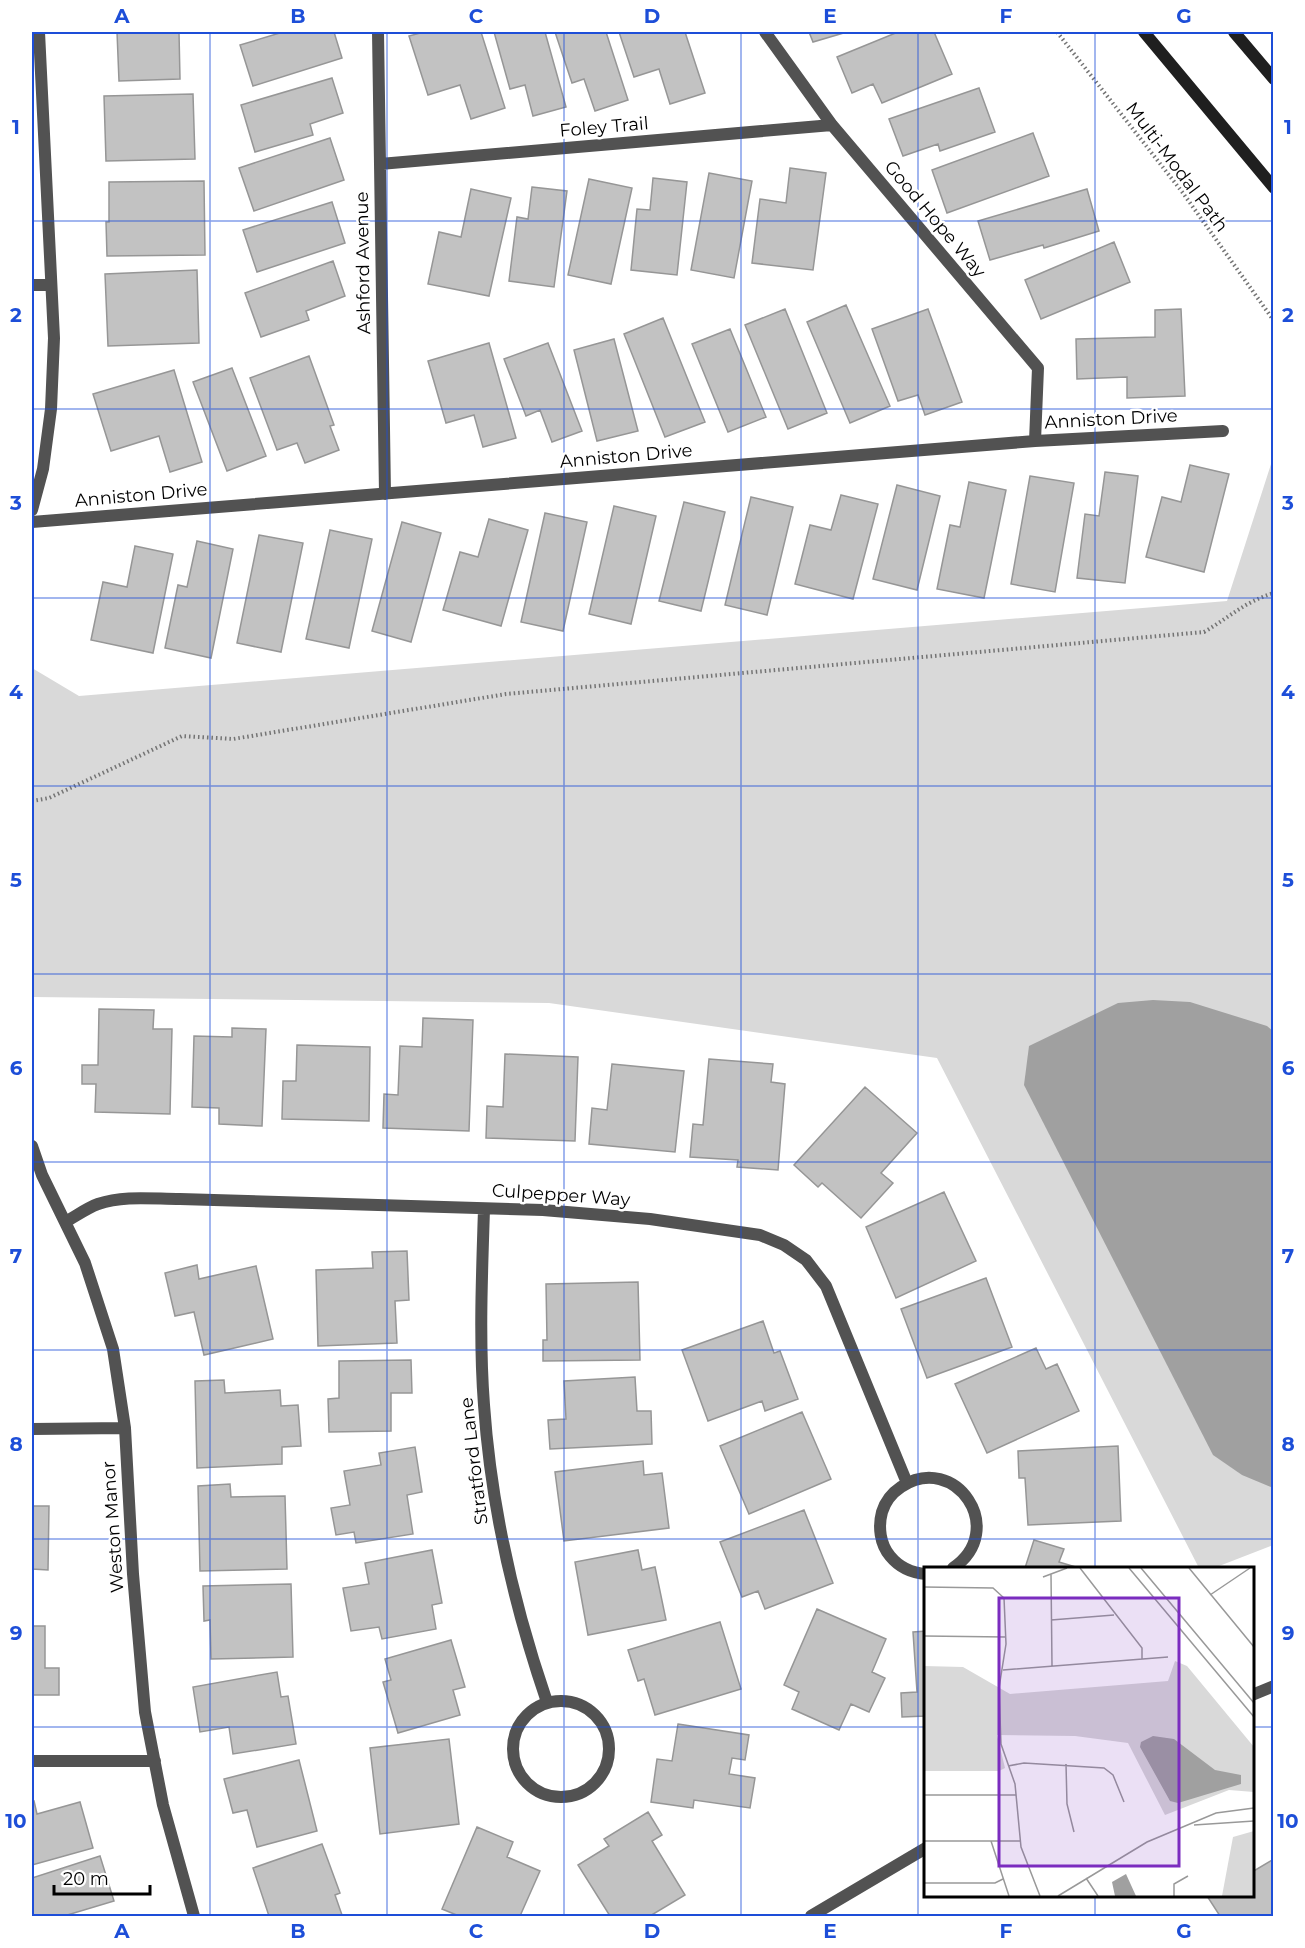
<svg xmlns="http://www.w3.org/2000/svg" width="1305" height="1948" font-family="Montserrat,sans-serif">
  <style>
    .green { fill: #d9d9d9 }
    .water { fill: #a0a0a0 }
    .building { fill: #c2c2c2; stroke: #969696; stroke-width: 1.5 }
    .lines { fill: none; stroke-linecap: round; stroke-linejoin: round }
    .path { stroke: #747474; stroke-width: 4; stroke-dasharray: 1.5 3; stroke-linecap: butt }
    .minor { stroke: #525252; stroke-width: 12 }
    .tertiary { stroke: #525252; stroke-width: 12 }
    .secondary { stroke: #1f1f1f; stroke-width: 12 }
    .grid { fill: none; stroke: #1d4ed8; stroke-width: 1.5; stroke-opacity: 0.55 }
    .labels { text-anchor: middle; stroke-width: 5; stroke-linejoin: round; paint-order: stroke }
    .street-label { font-size: 18px; fill: #000; stroke: #fff }
    .inset-road { fill: none; stroke: #999; stroke-width: 1.5 }
    .view { fill: #7b2cbf; fill-opacity: 0.15; stroke: #7b2cbf; stroke-width: 3 }
    .inset-edge { fill: none; stroke: #000; stroke-width: 3 }
    .neatline { fill: none; stroke: #1d4ed8; stroke-width: 2 }
    .grid-label { font-size: 20px; text-anchor: middle; font-weight: bold; fill: #1d4ed8 }
  </style>
  <rect width="100%" height="100%" fill="#fff"/>
  <path class="green" d="M1273,458V1545L1214,1568H1199L937,1058L549,1003L32,997V668L79,696L1227,601Z"/>
  <path class="water" d="M1153,1000L1190,1002L1267,1026L1273,1031V1488L1242,1475L1213,1455L1024,1085L1029,1046L1118,1003Z"/>
  <path class="building" d="M117,32H179L180,79L119,81Z
    M283,32H334L342,58L253,86L240,45Z
    M424,32H481L505,108L471,119L460,85L428,95L409,36Z
    M494,32H545L566,107L533,116L525,85L510,89Z
    M555,32H606L628,100L595,111L584,79L572,83Z
    M619,32H685L705,93L670,104L659,69L634,77Z
    M809,32H847L813,42Z
    M898,32H934L952,74L882,103L873,84L852,93L837,57Z
    M332,78L343,113L310,124L313,135L255,152L241,105Z
    M979,88L995,132L940,151L938,144L903,156L889,119Z
    M193,94L195,159L106,161L104,96Z
    M1033,133L1049,176L947,213L932,170Z
    M330,138L344,180L254,211L239,168Z
    M790,168L826,173L813,270L752,263L760,199L786,203Z
    M709,173L752,181L734,278L691,270Z
    M653,178L687,182L677,275L631,270L637,209L650,210Z
    M589,179L632,188L611,284L568,275Z
    M204,181L205,255L107,256L106,222H109V182Z
    M532,187L567,191L554,287L509,281L517,217L528,219Z
    M471,189L511,198L489,296L428,284L439,232L461,237Z
    M1087,189L1099,231L1044,248L1043,245L990,260L978,221Z
    M332,202L345,243L257,272L243,230Z
    M1114,242L1130,282L1041,319L1025,280Z
    M333,261L345,296L306,311L309,320L261,337L245,293Z
    M197,270L199,343L108,346L105,274Z
    M846,305L890,406L850,423L807,322Z
    M785,309L827,413L788,429L745,325Z
    M928,309L962,402L925,415L918,395L898,401L872,329Z
    M1181,309L1185,396L1127,398V377L1077,379L1076,339L1155,337V310Z
    M663,318L705,422L665,437L624,334Z
    M730,329L766,417L728,432L692,344Z
    M614,339L638,431L597,441L574,350Z
    M489,343L516,438L483,447L474,415L446,423L428,361Z
    M548,343L582,431L552,442L540,410L526,416L504,359Z
    M309,356L334,425L330,426L339,450L305,463L297,443L277,450L250,378Z
    M232,368L266,456L227,471L193,382Z
    M174,370L202,462L170,472L159,436L111,451L93,394Z
    M1190,465L1229,474L1204,572L1146,557L1162,497L1181,502Z
    M1105,472L1138,476L1125,583L1077,578L1085,514L1099,516Z
    M1030,476L1074,483L1055,592L1011,584Z
    M969,482L1006,490L984,598L937,589L950,525L960,527Z
    M897,485L940,496L917,590L873,579Z
    M841,495L878,504L853,599L795,584L810,525L831,530Z
    M751,497L793,507L767,615L725,605Z
    M684,502L725,512L701,611L659,601Z
    M614,506L656,516L631,624L589,614Z
    M545,513L587,522L563,631L521,622Z
    M489,519L528,530L501,626L443,610L460,552L478,557Z
    M402,522L441,533L411,642L372,631Z
    M330,530L372,539L349,648L306,639Z
    M259,535L303,543L281,652L237,643Z
    M197,541L233,549L211,658L165,648L178,585L187,587Z
    M135,546L173,554L153,653L91,640L103,582L127,587Z
    M99,1009L154,1010L153,1029H172L170,1114L95,1112L96,1084H82V1065H98Z
    M423,1018L473,1020L469,1131L383,1128L384,1094L398,1095L400,1046L422,1047Z
    M232,1028L266,1029L262,1126L219,1124V1108L192,1107L194,1036L232,1037Z
    M297,1045L370,1047L369,1121L282,1119L283,1081H296Z
    M505,1054L578,1057L575,1141L486,1138L487,1106L503,1107Z
    M709,1059L773,1064L771,1082L785,1084L778,1170L737,1167L738,1160L690,1157L693,1124L703,1125Z
    M612,1064L684,1071L675,1152L589,1144L592,1108L607,1110Z
    M865,1087L917,1133L881,1173L893,1183L861,1218L822,1183L818,1187L794,1165Z
    M944,1192L976,1261L896,1298L866,1227Z
    M407,1251L409,1300L395,1301L397,1343L318,1346L316,1270L373,1268L372,1252Z
    M197,1265L199,1279L256,1266L273,1339L204,1355L194,1312L175,1316L165,1273Z
    M986,1278L1012,1347L927,1378L901,1309Z
    M638,1282L640,1360L543,1361V1340H547L546,1284Z
    M763,1321L774,1353L780,1351L798,1399L765,1411L762,1401L708,1421L682,1350Z
    M1036,1348L1046,1369L1057,1364L1079,1411L987,1453L955,1384Z
    M411,1360L412,1393H391V1431L329,1432L328,1399L339,1398V1361Z
    M635,1377L637,1411H651L652,1444L550,1449L548,1420L566,1419L564,1381Z
    M224,1380L225,1393L280,1390L281,1406L298,1405L301,1446L282,1447V1464L197,1468L195,1381Z
    M802,1412L831,1479L749,1514L720,1446Z
    M1118,1446L1121,1521L1028,1525L1025,1478H1019L1018,1451Z
    M415,1447L422,1492L407,1495L413,1534L356,1543L354,1532L336,1535L331,1508L350,1505L344,1471L381,1465L379,1453Z
    M643,1461L644,1475L662,1473L669,1528L564,1541L555,1472Z
    M230,1484L231,1497L285,1496L287,1569L200,1571L198,1486Z
    M32,1506H49L48,1570L32,1569Z
    M804,1510L833,1583L765,1609L758,1591L742,1597L720,1542Z
    M1034,1540L1064,1549L1059,1562L1079,1568H1025Z
    M432,1550L442,1603L432,1605L436,1629L382,1639L379,1627L351,1631L343,1588L369,1584L365,1563Z
    M638,1550L642,1570L655,1567L666,1620L588,1635L575,1562Z
    M291,1584L293,1657L211,1659L210,1620L204,1621L203,1586Z
    M817,1609L886,1639L872,1672L885,1678L869,1712L851,1704L839,1730L792,1709L799,1692L784,1685Z
    M720,1622L741,1689L655,1715L644,1679L638,1681L628,1650Z
    M32,1626H45V1668H59V1695H32Z
    M926,1631V1716L902,1717L901,1693L917,1692L913,1632Z
    M451,1640L465,1687L453,1690L460,1715L398,1733L383,1682L391,1680L385,1659Z
    M277,1672L281,1697L288,1696L296,1744L233,1754L229,1727L200,1732L193,1687Z
    M678,1724L749,1735L745,1760L732,1758L729,1774L755,1778L750,1808L694,1800L693,1808L651,1802L657,1759L672,1761Z
    M449,1739L459,1824L380,1834L370,1748Z
    M299,1760L317,1831L257,1847L247,1810L233,1813L224,1779Z
    M34,1801L37,1814L80,1802L93,1848L32,1865V1802Z
    M648,1812L662,1835L652,1841L685,1895L650,1916H610L578,1865L609,1846L604,1839Z
    M477,1827L513,1842L507,1857L540,1871L520,1916H459L442,1909Z
    M322,1844L340,1893L335,1895L342,1915L269,1916L253,1868Z
    M100,1856L114,1901L64,1916H32V1878Z
    M1274,1859V1916H1220L1207,1896H1252V1872Z"/>
  <g class="lines">
    <path class="path" d="M1057,32L1183,193L1274,321
      M32,801L49,798L182,736L233,739L506,694L1204,632C1230,617 1244,602 1274,593"/>
    <path class="minor" d="M378,32L385,494
      M765,32L832,125L1038,368L1035,441
      M380,164L832,125
      M32,285H51
      M32,510L43,469L51,409L54,338L39,32
      M32,522L1035,441L1223,431
      M32,1146L42,1175L85,1263L113,1349L125,1428L133,1574L145,1712L163,1805L194,1916
      M484,1209C482,1274 479,1339 484,1405C491,1506 514,1606 547,1702
      M65,1222C76,1216 87,1208 98,1204C124,1195 153,1199 180,1199L543,1210L650,1219L760,1235L784,1245L806,1260L826,1286L907,1483
      M32,1429L125,1428
      M926,1574C911,1573 899,1567 890,1556C880,1544 878,1527 882,1512C885,1502 892,1493 901,1487C955,1451 1009,1530 953,1568
      M513 1749a48 48 0 1 1 96 0a48 48 0 1 1-96 0Z
      M32,1761H155"/>
    <path class="tertiary" d="M1252,1695L1274,1686
      M811,1916L926,1848"/>
    <path class="secondary" d="M1144,32L1274,188
      M1234,32L1274,79"/>
  </g>
  <path class="grid" d="M210,32V1916M387,32V1916M564,32V1916M741,32V1916M918,32V1916M1095,32V1568M32,221H1274M32,409H1274M32,598H1274M32,786H1274M32,974H1274M32,1162H1274M32,1350H1274M32,1539H1274M32,1727H926M1252,1727H1274M1095,1896V1916"/>
  <g class="labels">
    <g class="street-label">
      <text transform="translate(604 127) rotate(-5)" y="6">Foley Trail</text>
      <text transform="translate(1177 167) rotate(53)" y="6">Multi-Modal Path</text>
      <text transform="translate(935 219) rotate(50)" y="6">Good Hope Way</text>
      <text transform="translate(363 263) rotate(-91)" y="6">Ashford Avenue</text>
      <text transform="translate(1111 419) rotate(-3)" y="6">Anniston Drive</text>
      <text transform="translate(626 456) rotate(-5)" y="6">Anniston Drive</text>
      <text transform="translate(141 495) rotate(-5)" y="6">Anniston Drive</text>
      <text transform="translate(561 1195) rotate(4)" y="6">Culpepper Way</text>
      <text transform="translate(474 1461) rotate(-97)" y="6">Stratford Lane</text>
      <text transform="translate(113 1527) rotate(-94)" y="6">Weston Manor</text>
    </g>
  </g>
  <g transform="translate(924 1567)">
    <rect width="330" height="330" fill="#fff"/>
    <path d="M251,94L263,99L330,180V225L305,223L241,248L204,176L151,169L73,168L81,201L75,204H0V99L39,100L86,127L244,114ZM330,264V329H298L309,270Z" fill="#d9d9d9"/>
    <path d="M229,169L250,172L291,203L317,208V217L254,236L246,234L216,180L217,175ZM202,307L212,329H191L188,315Z" fill="#a0a0a0"/>
    <path class="inset-road" d="M156,1L218,81V92M205,1L330,150M217,1L330,136M265,1L330,80M127,7L128,99M119,10L143,1M0,20L69,21L80,31L82,77L75,121L77,177L91,217L97,280L116,329M286,28L326,1M127,53L190,48M0,69L82,70M79,103L244,90M142,197L143,237L150,265M84,199L100,196L180,201L189,208L200,235M0,228H92M270,258L330,254M0,274H96M67,274L85,329M162,311L174,329M0,316H71L79,312M134,329L223,275L292,246L330,241M250,329V317L264,309"/>
    <path class="view" d="M75,31H255V299H75Z"/>
    <rect width="330" height="330" class="inset-edge"/>
  </g>
  <rect width="1305" height="1948" fill="none" stroke="#ffffff" stroke-width="66"/>
  <path d="M54 1885v9h96v-9" fill="none" stroke="#000000" stroke-width="3"/>
  <text x="63" y="1885" font-size="18" fill="#000000" stroke="#ffffff" stroke-width="4.5" paint-order="stroke">20 m</text>
  <rect x="33" y="33" width="1239" height="1882" class="neatline"/>
  <g class="grid-label">
    <text x="122" y="23">A</text>
    <text x="298" y="23">B</text>
    <text x="476" y="23">C</text>
    <text x="652" y="23">D</text>
    <text x="830" y="23">E</text>
    <text x="1006" y="23">F</text>
    <text x="1184" y="23">G</text>
    <text x="16" y="134">1</text>
    <text x="1288" y="134">1</text>
    <text x="16" y="322">2</text>
    <text x="1288" y="322">2</text>
    <text x="16" y="510">3</text>
    <text x="1288" y="510">3</text>
    <text x="16" y="699">4</text>
    <text x="1288" y="699">4</text>
    <text x="16" y="887">5</text>
    <text x="1288" y="887">5</text>
    <text x="16" y="1075">6</text>
    <text x="1288" y="1075">6</text>
    <text x="16" y="1263">7</text>
    <text x="1288" y="1263">7</text>
    <text x="16" y="1451">8</text>
    <text x="1288" y="1451">8</text>
    <text x="16" y="1640">9</text>
    <text x="1288" y="1640">9</text>
    <text x="16" y="1828">10</text>
    <text x="1288" y="1828">10</text>
    <text x="122" y="1938">A</text>
    <text x="298" y="1938">B</text>
    <text x="476" y="1938">C</text>
    <text x="652" y="1938">D</text>
    <text x="830" y="1938">E</text>
    <text x="1006" y="1938">F</text>
    <text x="1184" y="1938">G</text>
  </g>
</svg>
